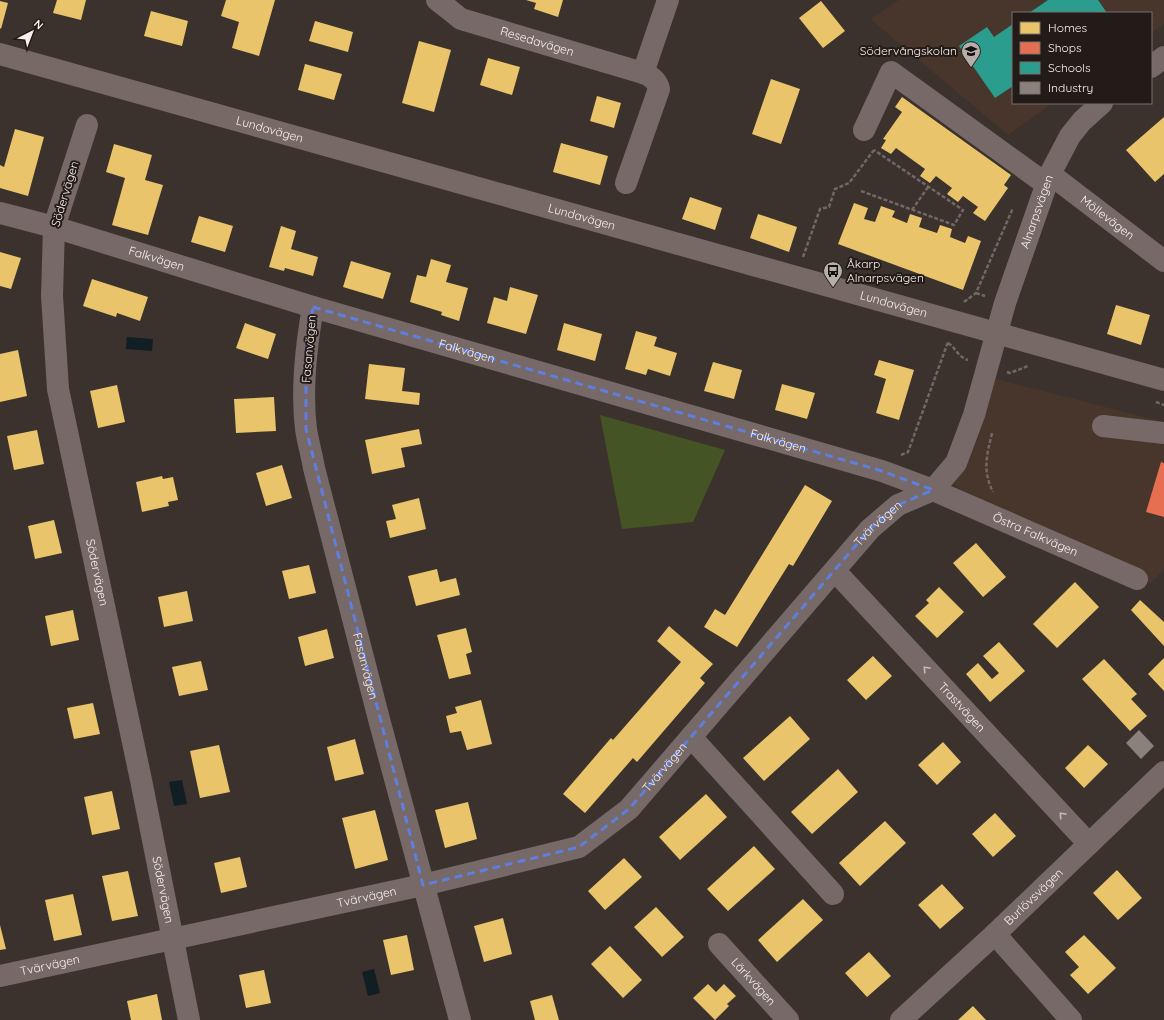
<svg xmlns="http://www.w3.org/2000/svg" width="1164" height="1020" font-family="Quicksand,sans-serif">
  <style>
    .built { fill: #48352b }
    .green { fill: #455424 }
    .water { fill: #111e23 }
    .homes { fill: #e9c46a }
    .shops { fill: #e76f51 }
    .schools { fill: #2a9d8f }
    .industry { fill: #8a817c }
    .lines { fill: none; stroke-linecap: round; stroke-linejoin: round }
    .path { stroke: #716765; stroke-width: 2.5; stroke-dasharray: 4 2; stroke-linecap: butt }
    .minor { stroke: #766967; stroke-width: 22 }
    .major { stroke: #776966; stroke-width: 22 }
    .oneway { stroke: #c5bab6 }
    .marked { fill: none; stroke: #5f7fde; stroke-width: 3; stroke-dasharray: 8 5; stroke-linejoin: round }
    .labels { text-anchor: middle; stroke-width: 4; stroke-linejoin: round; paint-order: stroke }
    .street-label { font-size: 12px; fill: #faf0eb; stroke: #221b17 }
    .poi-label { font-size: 12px; fill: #faf0eb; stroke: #221b17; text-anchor: end }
  </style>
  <rect width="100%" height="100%" fill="#3b322e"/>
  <path class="built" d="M899,0H1164V24L1151,33V13H1013V103H1053L1008,135L870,19Z
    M985,376L1164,422V570L1150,583L1008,522L951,483Z"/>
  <path class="green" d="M600,415L725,450L693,522L622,529Z"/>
  <path class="water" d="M127,337L153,339L152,351L126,349Z
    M182,780L187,804L174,806L169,782Z
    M374,969L380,993L368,996L362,972Z"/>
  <path class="homes" d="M57,0H86L81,20L53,13Z
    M226,0H275L259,56L232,48L239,22L221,16Z
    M526,0H563L558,17L534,9L536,3Z
    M0,1L8,3L1,29L0,28Z
    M821,1L845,31L823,48L799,18Z
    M151,11L188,21L182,46L144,36Z
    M315,21L353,32L348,52L309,41Z
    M419,41L451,50L434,112L402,103Z
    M488,58L520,67L512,95L480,85Z
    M305,64L342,74L334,100L298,90Z
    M771,79L800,89L781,144L752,134Z
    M597,96L621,103L614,128L590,121Z
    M902,97L1011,175L1004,185L1008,188L985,221L973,213L978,207L963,196L958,202L947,194L952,188L936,176L930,183L920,176L925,169L896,148L891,154L881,148L886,140L883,139L902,112L895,107Z
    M1164,117V174L1155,182L1126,150Z
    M15,129L44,137L28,196L0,188V165L4,167Z
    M561,143L608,156L600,185L553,172Z
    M114,144L152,155L145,180L163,185L148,235L112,225L125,178L106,172Z
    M690,197L722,208L715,230L682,219Z
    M854,203L868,208L864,219L875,222L881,206L895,211L892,217L907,223L910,214L922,218L919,227L937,233L940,225L952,229L950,237L965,243L968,236L981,241L963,290L838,244Z
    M758,214L797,227L789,252L750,238Z
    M199,216L233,226L225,252L191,242Z
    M281,226L296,231L291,249L318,257L313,276L285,268L284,271L269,267Z
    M0,252L21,258L11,289L0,286Z
    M431,259L451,265L446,282L468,288L459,321L441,315L442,312L410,302L417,275L426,277Z
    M351,261L391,273L383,299L343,287Z
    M92,279L148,297L140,321L117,313L116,317L83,306Z
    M510,287L538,295L526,334L487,323L494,297L507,301Z
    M1116,305L1150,315L1141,345L1107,334Z
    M245,323L276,334L268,359L236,348Z
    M564,323L602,334L595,361L557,350Z
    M636,331L657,337L654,346L677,353L670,376L648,369L646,375L625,369Z
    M18,350L27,396L0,402V354Z
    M879,360L914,370L899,420L876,413L886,379L874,375Z
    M713,362L742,370L734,399L704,391Z
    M369,364L405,368L402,391L420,393L419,405L365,399Z
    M782,384L815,393L807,419L775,410Z
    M117,385L125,422L98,428L90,391Z
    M274,397L276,431L236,433L234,399Z
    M419,429L422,444L401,448L405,467L372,474L365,440Z
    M37,430L44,464L14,470L7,436Z
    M282,465L292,498L266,506L256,473Z
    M162,476L163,479L173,477L178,500L168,502L169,506L142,512L136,482Z
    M805,485L832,501L793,566L789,564L737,647L704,627L715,609L725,615Z
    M419,498L426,529L390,538L386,521L396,519L392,505Z
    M54,520L62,553L35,559L28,526Z
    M976,543L1006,577L983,597L953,563Z
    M309,565L316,593L289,599L282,571Z
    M437,569L440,582L456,578L460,595L416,606L408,576Z
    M1075,582L1099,607L1057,648L1033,624Z
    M939,587L964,612L937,638L915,616L929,603L926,600Z
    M187,591L193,621L164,627L158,597Z
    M1140,600L1164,622V646L1131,610Z
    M73,610L79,640L51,646L45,616Z
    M669,626L713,664L700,678L705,683L637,762L633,758L585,813L563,794L611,738L613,740L681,662L657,641Z
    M466,628L472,652L466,654L471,674L449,679L437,635Z
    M327,629L334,658L305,666L298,637Z
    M999,642L1025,671L990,702L966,674L978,663L992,679L999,673L983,656Z
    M873,656L892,676L866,700L847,680Z
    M1164,658V691L1148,674Z
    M1104,659L1137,694L1131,699L1147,716L1130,731L1082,679Z
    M201,661L208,690L179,696L172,667Z
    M481,700L492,744L467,750L461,731L450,733L446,716L457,713L455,707Z
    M93,703L100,734L74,739L67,708Z
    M790,716L810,739L764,781L743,758Z
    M355,739L364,774L335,781L327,747Z
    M943,742L961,762L937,785L918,765Z
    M219,745L230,792L200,798L190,751Z
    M1088,745L1108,764L1084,788L1065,768Z
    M838,769L858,792L812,834L791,812Z
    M112,791L120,829L92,835L84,797Z
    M706,794L727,817L680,860L659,837Z
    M468,802L477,839L445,848L435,810Z
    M375,810L388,860L355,869L342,818Z
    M995,813L1016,836L993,857L972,834Z
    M885,821L906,843L860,886L839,863Z
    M754,846L775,869L728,911L707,889Z
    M240,857L247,887L221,893L214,863Z
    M624,858L642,877L605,910L588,891Z
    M1117,870L1142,898L1118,920L1093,893Z
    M128,871L138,916L112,921L102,876Z
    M942,884L964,908L940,929L918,905Z
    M73,894L82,935L54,941L45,900Z
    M803,899L823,920L777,962L758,940Z
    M656,907L684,937L662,957L634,927Z
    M503,918L512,954L484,962L474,926Z
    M0,925L6,949L0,950Z
    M407,935L414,970L391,975L383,940Z
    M1084,935L1116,968L1088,994L1070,975L1079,967L1065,952Z
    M610,946L642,980L623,998L591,964Z
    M869,952L891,976L867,997L845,973Z
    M264,970L271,1003L246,1008L239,975Z
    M708,984L716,992L724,984L736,996L727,1004L729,1006L715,1020L693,998Z
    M157,994L162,1020H131L127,1001Z
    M552,995L559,1020H535L530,1001Z
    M973,1006L986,1020H958Z"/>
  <path class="shops" d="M1161,462L1164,463V517L1146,512Z"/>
  <path class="schools" d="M1048,0H1098L1107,13H1029Z
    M1013,24V86L995,98L959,46L987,27L994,37Z"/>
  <path class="industry" d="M1139,730L1154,746L1141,759L1126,743Z"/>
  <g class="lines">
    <path class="path" d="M861,191L954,225L963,210L874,150
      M912,210L928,187
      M803,257L820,209L829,207L835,189L849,183L874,150
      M976,293L985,296
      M964,302L976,293L1013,208
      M948,343C956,348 958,357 968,360
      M1007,372L1010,373L1028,366
      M1156,402L1164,405
      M992,433C987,455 982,470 993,492
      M901,455L908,452L948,342"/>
    <g class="minor">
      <path id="s1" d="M437,0L461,19L643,73L668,0"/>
      <path d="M1151,67L1164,57"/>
      <path id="s2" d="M87,125L54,227L52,296L58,389L141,780L189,1020"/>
      <path d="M864,130L891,72L1046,184"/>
      <path id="s3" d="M1050,174L1164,261"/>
      <path d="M626,183L659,89C657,80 651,76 643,73"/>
      <path id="s4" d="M0,213L54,227L313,307L882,471L933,490L1137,579"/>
      <path id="s5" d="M313,307C306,347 301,389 306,429C308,442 312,456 314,468L380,723L460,1020"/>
      <path d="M1103,426L1164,433"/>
      <path id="s6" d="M835,571L1089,844"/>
      <path d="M691,737L833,894"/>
      <path d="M995,934L1071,1020"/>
      <path id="s7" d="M719,944L788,1020"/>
      <path id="s8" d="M0,976L423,885L579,847L629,809L870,529L898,505L933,490L956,463L974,415L1005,303L1050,174L1070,136L1082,121L1102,103"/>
      <path id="s9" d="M901,1020L995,934L1164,772"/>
    </g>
    <path class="major" id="s10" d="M0,54L1164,380"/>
  </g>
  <defs><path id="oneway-chevron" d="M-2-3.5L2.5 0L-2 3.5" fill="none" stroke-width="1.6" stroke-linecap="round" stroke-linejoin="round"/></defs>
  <g class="oneway">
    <use href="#oneway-chevron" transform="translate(926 669) rotate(-133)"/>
    <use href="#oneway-chevron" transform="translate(1062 815) rotate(-133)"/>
  </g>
  <path class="marked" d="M313,307L882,471L933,490L898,505L870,529L629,809L579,847L423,885L306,429V348Z"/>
  <defs>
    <g id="school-pin" transform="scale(1)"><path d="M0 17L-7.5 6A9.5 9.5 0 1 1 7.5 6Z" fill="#b7aea9" stroke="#221b17"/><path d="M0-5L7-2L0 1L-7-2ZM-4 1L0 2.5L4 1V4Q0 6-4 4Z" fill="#111"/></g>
    <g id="bus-pin" transform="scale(1)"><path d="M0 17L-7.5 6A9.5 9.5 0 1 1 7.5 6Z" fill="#b7aea9" stroke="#221b17"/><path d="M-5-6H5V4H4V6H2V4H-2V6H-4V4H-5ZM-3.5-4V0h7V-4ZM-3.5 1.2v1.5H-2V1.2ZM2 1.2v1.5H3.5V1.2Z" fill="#111"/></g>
  </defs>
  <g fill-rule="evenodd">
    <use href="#school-pin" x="971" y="51"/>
    <use href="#bus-pin" x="833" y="271"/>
  </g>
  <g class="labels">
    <g class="street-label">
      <text dy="4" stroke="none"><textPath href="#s1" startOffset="110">Resedavägen</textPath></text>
      <text dy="4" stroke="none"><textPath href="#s10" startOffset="280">Lundavägen</textPath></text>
      <text transform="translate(65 194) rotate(-73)" y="4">Södervägen</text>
      <text dy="4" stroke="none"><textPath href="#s8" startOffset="1400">Alnarpsvägen</textPath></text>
      <text dy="4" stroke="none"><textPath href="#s10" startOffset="604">Lundavägen</textPath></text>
      <text dy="4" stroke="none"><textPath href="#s3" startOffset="72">Möllevägen</textPath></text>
      <text dy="4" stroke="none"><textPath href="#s4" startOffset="163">Falkvägen</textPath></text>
      <text dy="4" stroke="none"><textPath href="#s10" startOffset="928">Lundavägen</textPath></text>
      <text transform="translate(309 349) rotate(-85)" y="4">Fasanvägen</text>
      <text dy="4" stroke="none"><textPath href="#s4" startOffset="487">Falkvägen</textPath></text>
      <text dy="4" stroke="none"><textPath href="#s4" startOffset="811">Falkvägen</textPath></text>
      <text dy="4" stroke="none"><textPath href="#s8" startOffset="1035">Tvärvägen</textPath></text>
      <text dy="4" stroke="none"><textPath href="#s4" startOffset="1085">Östra Falkvägen</textPath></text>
      <text dy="4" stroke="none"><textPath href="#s2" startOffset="457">Södervägen</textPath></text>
      <text dy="4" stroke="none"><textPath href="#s5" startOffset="367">Fasanvägen</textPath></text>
      <text dy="4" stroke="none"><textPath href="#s6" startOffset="186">Trastvägen</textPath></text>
      <text dy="4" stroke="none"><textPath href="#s8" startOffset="711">Tvärvägen</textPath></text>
      <text dy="4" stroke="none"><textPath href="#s2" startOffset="781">Södervägen</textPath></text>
      <text dy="4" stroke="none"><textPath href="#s8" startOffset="375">Tvärvägen</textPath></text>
      <text dy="4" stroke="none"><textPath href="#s9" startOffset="181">Burlövsvägen</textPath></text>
      <text dy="4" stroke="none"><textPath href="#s8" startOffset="51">Tvärvägen</textPath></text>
      <text dy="4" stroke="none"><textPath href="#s7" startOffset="51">Lärkvägen</textPath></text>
    </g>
    <g class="poi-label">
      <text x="957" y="55">Södervångskolan</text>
      <text x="847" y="268" text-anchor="start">Åkarp<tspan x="847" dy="14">Alnarpsvägen</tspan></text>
    </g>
  </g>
  <rect x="1012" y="12" width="140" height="92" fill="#221b17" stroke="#78706c"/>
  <rect x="1020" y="22" width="20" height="12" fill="#e9c46a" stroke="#78706c"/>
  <text x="1048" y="32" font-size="12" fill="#faf0eb">Homes</text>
  <rect x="1020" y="42" width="20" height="12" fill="#e76f51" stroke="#78706c"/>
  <text x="1048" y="52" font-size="12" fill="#faf0eb">Shops</text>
  <rect x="1020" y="62" width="20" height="12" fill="#2a9d8f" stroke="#78706c"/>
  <text x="1048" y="72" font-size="12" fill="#faf0eb">Schools</text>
  <rect x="1020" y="82" width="20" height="12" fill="#8a817c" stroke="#78706c"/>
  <text x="1048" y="92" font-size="12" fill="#faf0eb">Industry</text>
  <g transform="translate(32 32) rotate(42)" stroke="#221b17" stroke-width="3" paint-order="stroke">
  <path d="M0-3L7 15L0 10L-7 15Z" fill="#faf0eb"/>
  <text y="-6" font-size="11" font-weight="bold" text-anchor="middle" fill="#faf0eb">N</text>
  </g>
</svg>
